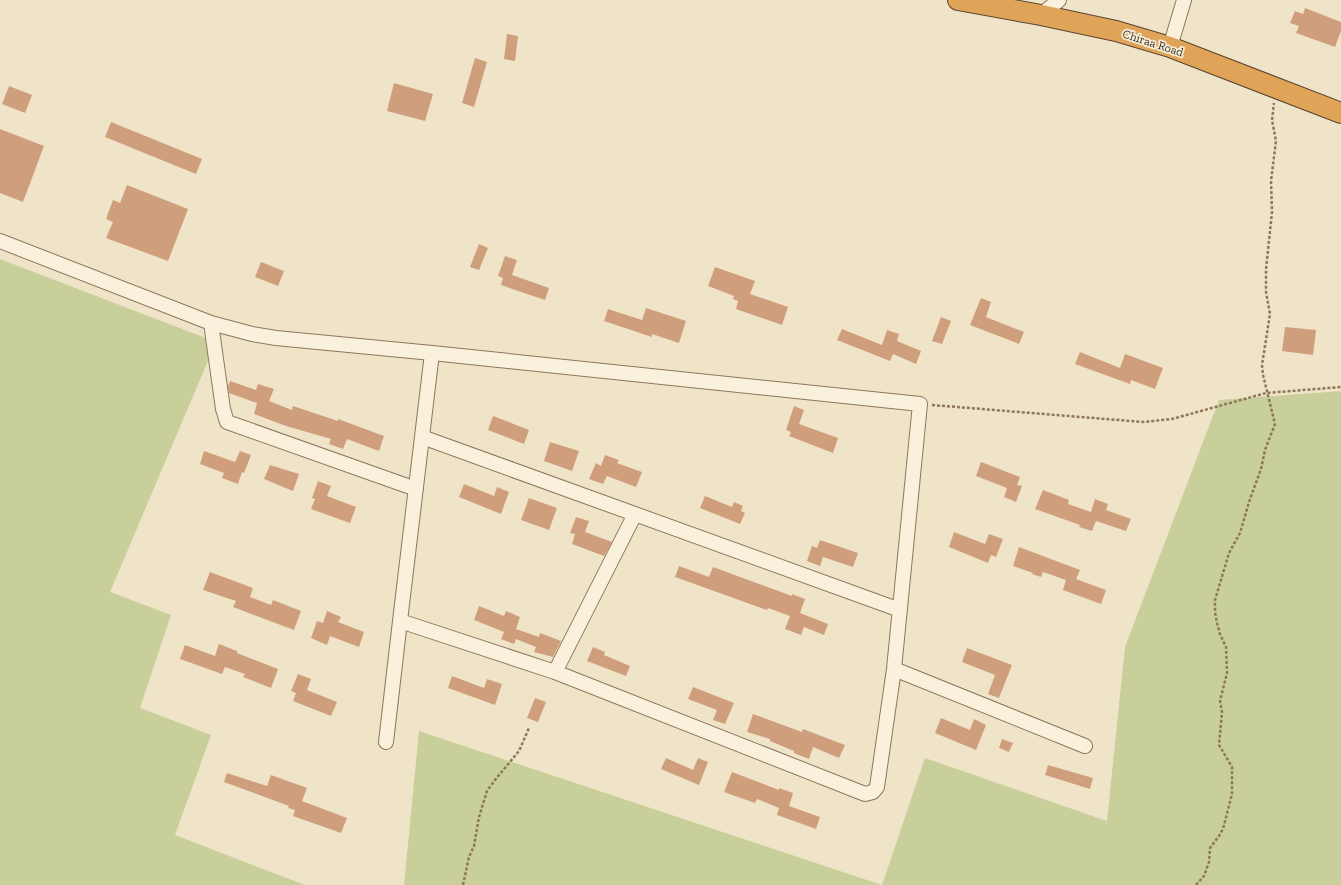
<svg xmlns="http://www.w3.org/2000/svg" width="1341" height="885" font-family="'Zilla Slab',serif">
  <style>
    .green { fill: #c9cf9b }
    .building { fill: #cf9f7d }
    .lines { fill: none; stroke-linecap: round; stroke-linejoin: round }
    .minor-casing { stroke: #8d765c; stroke-width: 16 }
    .highway-casing { stroke: #5b4430; stroke-width: 22 }
    .path { stroke: #8d765c; stroke-width: 2.5; stroke-dasharray: 3 2; stroke-linecap: butt }
    .minor { stroke: #faf1dc; stroke-width: 14 }
    .highway { stroke: #e0a458; stroke-width: 20 }
    .labels { text-anchor: middle; stroke-width: 3.5; stroke-linejoin: round; paint-order: stroke }
    .street-label { font-size: 12px; fill: #3d2e20; stroke: #f7eed8 }
  </style>
  <rect width="100%" height="100%" fill="#f0e4c8"/>
  <path class="green" d="M0,259L216,342L110,592L171,615L140,708L211,735L175,835L305,885H0Z
    M1341,391V885H404L419,731L882,885L925,758L1107,821L1125,647L1219,400Z"/>
  <path class="building" d="M1305,8L1341,22V31L1335,47L1296,33L1299,26L1290,23L1295,11L1303,14Z
    M507,34L518,36L515,61L504,59Z
    M475,58L487,62L474,107L462,103Z
    M394,83L433,94L425,121L387,111Z
    M9,86L32,95L25,113L2,104Z
    M111,122L202,159L196,174L105,137Z
    M0,129L44,146L23,202L0,193Z
    M127,185L188,209L168,261L106,238L113,222L106,219L113,200L120,203Z
    M479,244L488,248L479,270L470,267Z
    M505,256L517,260L512,275L549,288L545,300L501,285L503,278L498,276Z
    M261,262L284,271L278,286L255,277Z
    M715,267L755,281L750,294L788,307L782,325L736,309L738,301L733,299L734,296L708,286Z
    M981,298L991,302L986,317L1024,332L1019,344L970,325Z
    M646,308L686,321L679,343L652,334V337L604,321L608,309L642,320Z
    M941,317L951,321L942,344L932,341Z
    M1285,327L1316,330L1313,355L1282,351Z
    M842,329L882,345L887,330L899,334L897,341L921,351L916,364L893,354L890,361L837,340Z
    M1080,352L1120,368L1125,354L1163,368L1155,389L1131,380L1130,384L1075,364Z
    M230,381L256,390L258,384L274,389L269,401L292,410L293,406L338,421V419L384,436L379,451L347,439L343,449L329,444L331,439L286,426L254,414L257,403L229,393L228,386Z
    M794,406L804,410L799,424L838,438L833,453L789,436L791,432L786,430Z
    M493,416L529,430L524,444L488,430Z
    M550,442L579,451L572,471L544,461Z
    M204,451L235,462L240,451L251,455L244,473L242,472L238,484L222,478L224,473L200,464Z
    M605,455L619,460L617,463L642,472L636,487L607,476L603,484L589,479L596,463L601,466Z
    M981,462L1020,477L1017,485L1022,486L1016,502L1004,497L1007,488L976,476Z
    M270,465L299,474L293,491L264,479Z
    M318,481L331,486L327,496L356,507L350,523L311,509L315,499L312,498Z
    M464,484L494,496L497,487L509,492L501,514L459,497Z
    M1043,490L1069,500L1068,504L1091,512L1095,499L1108,504L1106,510L1131,519L1126,531L1096,521L1092,531L1079,527L1080,525L1035,509Z
    M705,496L732,507L734,502L743,506L741,511L745,513L740,524L700,508Z
    M529,498L557,508L549,530L521,520Z
    M576,517L589,521L585,532L612,542L604,556L572,544L575,534L570,533Z
    M954,532L985,544L989,534L1003,539L996,557L991,555L988,563L949,547Z
    M820,540L858,553L853,567L823,557L820,566L807,561L812,546L817,548Z
    M1019,547L1080,570L1076,579L1106,590L1101,604L1063,590L1066,580L1043,572L1041,577L1032,574L1033,573L1013,566Z
    M679,566L709,577L713,567L792,596V594L805,599L800,613L828,624L824,635L804,627L801,635L785,629L790,616L768,608L767,610L675,577Z
    M210,572L253,588L250,597L271,605L273,600L301,611L294,630L233,607L236,601L203,590Z
    M479,606L504,616L506,611L520,617L516,629L539,637L540,633L561,641L553,657L534,652L536,647L516,639L514,644L501,639L504,632L474,620Z
    M327,611L341,617L338,622L364,632L359,647L330,636L327,645L311,638L317,621L323,623Z
    M219,644L237,651V653L278,669L271,688L243,677L245,674L225,667L222,674L180,659L185,645L215,656Z
    M593,647L605,652L604,655L630,666L626,676L587,661Z
    M967,648L1012,665L999,698L988,694L995,675L962,662Z
    M298,674L311,679L307,690L337,702L331,716L293,701L296,693L291,691Z
    M452,676L484,688L487,679L502,684L495,705L448,688Z
    M693,687L734,703L725,724L713,720L717,710L688,699Z
    M535,698L546,702L538,722L527,718Z
    M753,714L802,732L803,729L845,745L839,758L813,747L809,759L794,753V751L770,741V739L747,732Z
    M941,718L970,730L974,719L986,725L976,750L935,733Z
    M1002,739L1013,743L1009,752L999,748Z
    M666,758L693,770L698,758L708,762L699,785L661,769Z
    M1048,765L1093,778L1090,789L1045,775Z
    M732,772L779,790V788L793,793L789,806L820,817L816,829L777,815L779,808L757,799L755,803L724,792Z
    M227,773L267,786L271,775L307,788L302,801L347,818L341,833L293,816L295,810L288,808L289,806L224,782Z"/>
  <g class="lines">
    <g class="minor-casing">
      <path id="minor" d="M1041,15L1059,0
        M1170,47L1184,0
        M0,241L211,323L252,334L276,338L432,353L920,404L894,669L877,787L873,792L865,794L555,672L400,621
        M211,323L223,409L227,422L416,489
        M422,437L900,610
        M894,669L1085,746
        M555,672L635,514
        M386,742L400,621L432,353"/>
    </g>
    <g class="highway-casing">
      <path id="highway" d="M958,0L1041,15L1116,31L1170,47L1341,113"/>
    </g>
    <path class="path" d="M932,405L1143,422L1172,419L1266,393L1341,387
      M463,885L469,857L474,846L479,817L487,791L495,780L519,751L529,728
      M1196,885L1204,876L1209,862L1210,848L1219,836L1223,829L1232,794V767L1219,745L1222,712L1220,701L1227,673L1226,647L1220,634L1217,623L1215,612V600L1229,553L1240,533L1249,502L1261,469L1265,450L1275,424L1263,375L1262,365L1270,314L1266,292V269L1272,212L1271,181L1276,141L1272,120L1274,103"/>
    <use href="#minor" class="minor"/>
    <use href="#highway" class="highway"/>
  </g>
  <g class="labels">
    <g class="street-label">
      <text transform="translate(1153 43) rotate(18)" y="4">Chiraa Road</text>
    </g>
  </g>
</svg>
